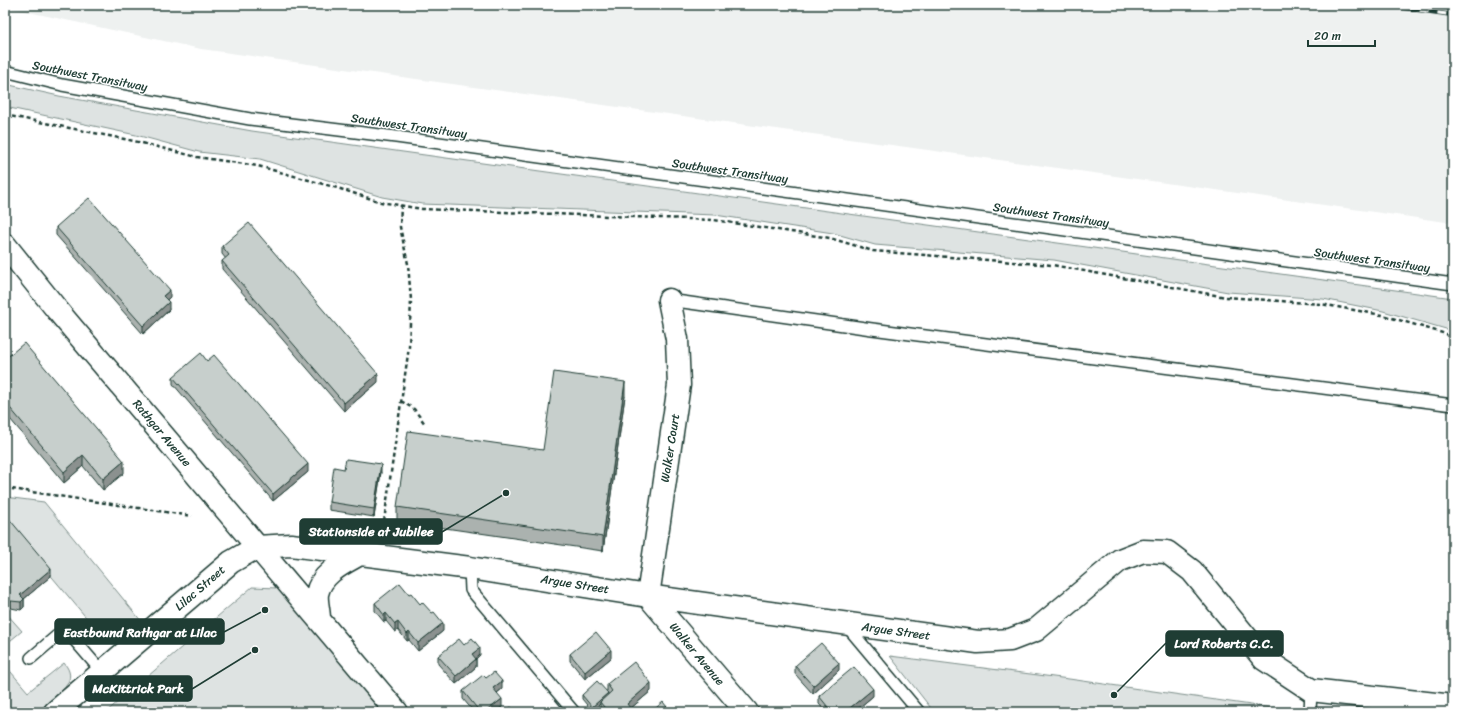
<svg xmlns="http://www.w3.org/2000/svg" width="1458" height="717" font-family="Sriracha,sans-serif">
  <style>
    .built { fill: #eef1f0 }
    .green { fill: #dee3e2; stroke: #7e908b }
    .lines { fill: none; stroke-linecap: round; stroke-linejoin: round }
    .lane-casing { stroke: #1f3d34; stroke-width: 14 }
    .street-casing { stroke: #1f3d34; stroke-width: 25 }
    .path { stroke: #1f3d34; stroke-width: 2.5; stroke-dasharray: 4 3; stroke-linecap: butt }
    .lane { stroke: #fff; stroke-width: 11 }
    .street { stroke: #fff; stroke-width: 22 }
    .rail-casing { stroke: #1f3d34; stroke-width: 4.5 }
    .rail { stroke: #fff; stroke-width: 3; stroke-dasharray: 9; stroke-linecap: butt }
    .wall { fill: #abb2af; stroke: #1f3d34 }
    .shaded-wall { fill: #8b918f; stroke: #1f3d34 }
    .building { fill: #c7cfcc; stroke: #1f3d34 }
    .labels { text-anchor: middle; stroke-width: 3; stroke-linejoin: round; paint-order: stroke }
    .street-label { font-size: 12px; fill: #1f3d34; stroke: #fff }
    .leader { fill: none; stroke: #1f3d34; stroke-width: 1.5 }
    .callout-dot { fill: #1f3d34; stroke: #fff; stroke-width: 1.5 }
    .callout { fill: #1f3d34; stroke: #1f3d34; stroke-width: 1.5 }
    .callout-label { font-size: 13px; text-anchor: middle; font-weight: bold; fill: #fff }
  </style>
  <rect width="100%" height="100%" fill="#fff"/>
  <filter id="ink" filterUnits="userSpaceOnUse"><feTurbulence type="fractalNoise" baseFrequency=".025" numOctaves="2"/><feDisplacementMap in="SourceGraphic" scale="8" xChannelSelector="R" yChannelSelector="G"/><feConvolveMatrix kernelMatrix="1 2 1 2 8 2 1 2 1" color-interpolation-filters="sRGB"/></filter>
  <g filter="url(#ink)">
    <path class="built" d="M5,5H1453V223L201,49L5,7Z"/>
    <path class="green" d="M5,84L59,96L252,131L1453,298V331L1383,311L1323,299L1228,292L1054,260L875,245L833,233L715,215L422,204L382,197L260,159L199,152L136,135L5,107Z
      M5,497L44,502L142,622C128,634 118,647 100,634L5,521Z
      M252,587L278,588L383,712H106Z
      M6,613L22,631L5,645V614Z
      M890,656L1069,679L1286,710L1288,712H934Z
      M64,663C79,680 61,692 48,702C45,705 40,711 36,712C29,714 13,712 5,712V665L28,692Z"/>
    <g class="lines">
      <g class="lane-casing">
        <path id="lane" d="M5,71L62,85L250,119L396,137L1453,284
          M669,300L872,329L1453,405
          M470,568L471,590L574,712
          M846,625L919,712
          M31,658L65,629L102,672
          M1310,712L1311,690"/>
      </g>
      <g class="street-casing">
        <path id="street" d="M5,245L58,311L397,712
          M669,300L677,339L679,385L648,596L747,712
          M319,619C319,611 316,601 317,594C321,573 344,563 360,554
          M55,712L231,562L257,547L291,545L470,568L648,596L978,642L1010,640L1036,630L1120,560L1143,551L1167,552L1192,571L1264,659L1311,690L1453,706"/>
      </g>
      <path class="path" d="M5,115L134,141L197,157L258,166L334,187L381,202L422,209L714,220L830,238L873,251L1052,265L1226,297L1321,304L1382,315L1453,336
        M401,401L414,409L425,424
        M5,488L192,516
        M383,528L409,347L411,300L408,264L400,227L401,205"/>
      <use href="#lane" class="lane"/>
      <use href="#street" class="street"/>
      <g class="rail-casing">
        <path id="rail" d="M1384,5L1453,15"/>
      </g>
      <use href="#rail" class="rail"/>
    </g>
    <path class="wall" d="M56,227L170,297L167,300L169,310L143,334L56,235Z
      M222,246L378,382L344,411L222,269V261L226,259L222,254Z
      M5,359L124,473L103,490L83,466L64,483L5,413Z
      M207,361L308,472L273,501L173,384V377Z
      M625,396L603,551L397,521V507L543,450Z
      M344,469L381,472L374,517L329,510V502Z
      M5,514L51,576L24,599V607L21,610L11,608Z
      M409,594L443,631L418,651L409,640L407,641L398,630L395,632L386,621L384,622L375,611V603Z
      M464,645L480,655L476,659V667L456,684L438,664V656Z
      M570,654L611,658L585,679L570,661Z
      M795,666L839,670L813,694L795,674Z
      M486,678L502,689L497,693L502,707L495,712H474L463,699V691Z
      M607,684L651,691L630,709V712H602L600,709V704L592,711L582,699V695L607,691Z
      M819,696H873L854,712H826L819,704Z"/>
    <path class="shaded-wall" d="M170,290V297L163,303V296Z
      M169,302V310L143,334V326Z
      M378,374V382L344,411V403Z
      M625,382V396L603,551V537Z
      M83,455V466L64,483V472Z
      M124,461V473L103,490V479Z
      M308,464V472L273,501V494Z
      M381,464V472L374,517V509Z
      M51,569V576L24,599V607L21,610V602L24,599L20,602V595Z
      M11,601V608L5,613V606Z
      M386,613V621L384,622V615Z
      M398,622V630L395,632V624Z
      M443,623V631L418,651V643Z
      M409,632V640L407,641V634Z
      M480,648V655L472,662V654Z
      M611,650V658L585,679V672Z
      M476,659V667L456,684V676Z
      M839,663V670L813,694V686Z
      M502,681V689L493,696V688Z
      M651,683V691L630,709V712H625L627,704Z
      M873,689V696L854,712H845Z
      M608,693V697L600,702V704L592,711V707Z
      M502,699V707L495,712H485Z"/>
    <path class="building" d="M89,198L170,290L163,296L169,302L143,326L56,227Z
      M249,223L378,374L344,403L222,261L229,255L222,246Z
      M24,343L124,461L103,479L83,455L64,472L5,402V359Z
      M201,353L207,361L214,355L308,464L273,494L173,377Z
      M554,372L625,382L603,537L397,507L408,431L543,450Z
      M346,459L381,464L374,509L329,502L334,467L344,469Z
      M5,514L51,569L20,595L24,599L21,602L11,601L5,606Z
      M400,583L409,594L411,593L420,604L422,602L432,613L434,612L443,623L418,643L409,632L407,634L398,622L395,624L386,613L384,615L375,603Z
      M596,632L611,650L585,672L570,654Z
      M472,638L480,648L472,654L476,659L456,676L438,656L459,639L464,645Z
      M821,643L839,663L813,686L795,666Z
      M634,662L651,683L627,704L630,708L625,712H608L600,702L612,691L607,684Z
      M854,667L873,689L845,712H832L819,696Z
      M494,672L502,681L493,688L502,699L485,712H480L463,691L483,675L486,678Z
      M597,681L608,693L592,707L582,695Z
      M663,702L671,712H651Z
      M511,707L516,712H505Z
      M872,709L874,712H868Z"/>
  </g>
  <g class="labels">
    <g class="street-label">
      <text transform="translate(90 76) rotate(11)" y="4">Southwest Transitway</text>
      <text transform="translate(409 126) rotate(8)" y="4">Southwest Transitway</text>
      <text transform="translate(730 171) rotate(8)" y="4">Southwest Transitway</text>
      <text transform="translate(1051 215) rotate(8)" y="4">Southwest Transitway</text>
      <text transform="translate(1372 260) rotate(8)" y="4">Southwest Transitway</text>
      <text transform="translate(162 433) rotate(50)" y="4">Rathgar Avenue</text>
      <text transform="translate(670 448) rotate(-81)" y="4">Walker Court</text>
      <text transform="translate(575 584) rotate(9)" y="4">Argue Street</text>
      <text transform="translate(200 588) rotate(-41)" y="4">Lilac Street</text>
      <text transform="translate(896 631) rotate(8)" y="4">Argue Street</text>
      <text transform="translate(697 654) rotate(50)" y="4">Walker Avenue</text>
    </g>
  </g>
  <path class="leader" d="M506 493L442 532M265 610L224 632M1114 695L1166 643M255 650L192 689"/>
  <g class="callout-dot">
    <circle cx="506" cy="493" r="4"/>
    <circle cx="265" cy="610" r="4"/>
    <circle cx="1114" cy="695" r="4"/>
    <circle cx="255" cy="650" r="4"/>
  </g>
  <g class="callout">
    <rect x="300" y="519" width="142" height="25" rx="4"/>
    <rect x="55" y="619" width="169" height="25" rx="4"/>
    <rect x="1166" y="631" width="117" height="25" rx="4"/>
    <rect x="85" y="676" width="107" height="25" rx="4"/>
  </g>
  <g class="callout-label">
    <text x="371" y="536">Stationside at Jubilee</text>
    <text x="140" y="637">Eastbound Rathgar at Lilac</text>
    <text x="1224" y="648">Lord Roberts C.C.</text>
    <text x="138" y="693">McKittrick Park</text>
  </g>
  <rect width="1458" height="717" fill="none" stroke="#fff" stroke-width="20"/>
  <rect x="10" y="10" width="1438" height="697" fill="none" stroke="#1f3d34" stroke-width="1.5" filter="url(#ink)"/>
  <path d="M1308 40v6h67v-6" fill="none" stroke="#1f3d34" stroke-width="2"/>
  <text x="1314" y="40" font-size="12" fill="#1f3d34" stroke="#ffffff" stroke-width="3" paint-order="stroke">20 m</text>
</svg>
